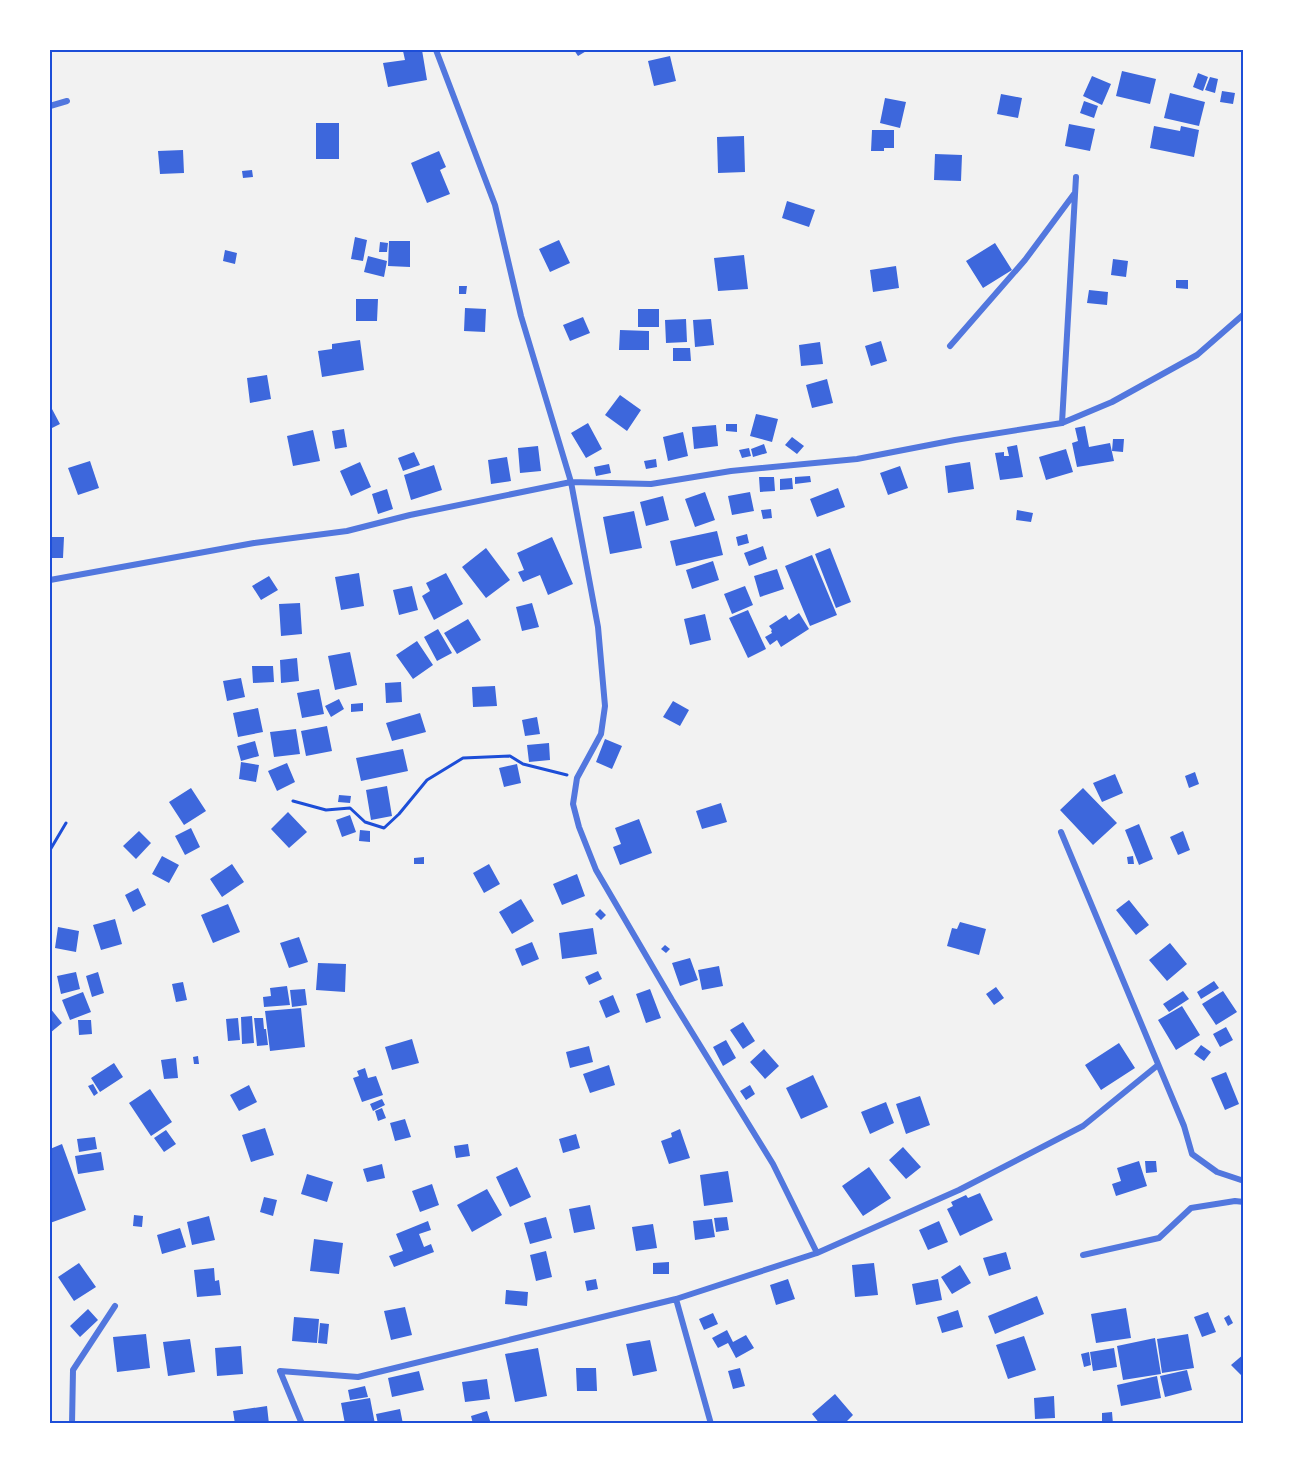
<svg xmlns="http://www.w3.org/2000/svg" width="1293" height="1473" font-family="'IBM Plex Sans',sans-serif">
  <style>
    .building { fill: #3d67dc }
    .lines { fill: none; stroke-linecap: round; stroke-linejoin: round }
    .path { stroke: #1d4ed8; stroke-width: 3 }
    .minor { stroke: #5277de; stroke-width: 6 }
    .neatline { fill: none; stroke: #1d4ed8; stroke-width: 2 }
  </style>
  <rect width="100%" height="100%" fill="#f2f2f2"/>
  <path class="building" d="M413,50H422L427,80L388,87L383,63L405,60L403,51Z
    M574,50H588L578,56Z
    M670,56L676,81L654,86L648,61Z
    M1122,71L1156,79L1150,104L1116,96Z
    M1198,73L1208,77L1203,91L1193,87Z
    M1092,76L1111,84L1102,105L1083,96Z
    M1210,77L1218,79L1215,93L1205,90Z
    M1222,91L1235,93L1233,104L1220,102Z
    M1170,93L1205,102L1199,126L1164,118Z
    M1001,94L1022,98L1018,118L997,114Z
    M885,98L906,102L900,128L880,123Z
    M1084,101L1098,106L1094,118L1080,113Z
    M316,123H339V159H316Z
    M1069,124L1095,129L1090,151L1065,146Z
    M1154,126L1180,131L1181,126L1199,130L1194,157L1150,148Z
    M872,130H894V148H884V151H871Z
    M744,136L745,172L718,173L717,137Z
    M183,150L184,173L160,174L158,151Z
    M439,151L446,167L440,170L450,194L427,203L411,163Z
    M935,154L962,155L961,181L934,180Z
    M252,170L253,177L243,178L242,171Z
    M787,201L815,210L809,227L782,218Z
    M355,237L367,240L363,261L351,259Z
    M559,240L570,263L550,272L539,249Z
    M389,241H410V267L388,266Z
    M380,242L388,243L387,252H379Z
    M995,243L1012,270L983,288L966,261Z
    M225,250L237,253L235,264L223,261Z
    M744,255L748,289L718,291L714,258Z
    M368,256L387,261L384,277L364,272Z
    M1113,259L1128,261L1126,277L1111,275Z
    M896,266L899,288L873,292L870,270Z
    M1176,280H1188V289L1176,288Z
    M459,286H467L466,294H459Z
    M1089,290L1108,292L1107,305L1087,303Z
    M356,299H378L377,321H356Z
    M465,308L486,309L485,332L464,331Z
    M638,309H659V327H638Z
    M583,317L590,333L570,341L563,325Z
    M686,319L687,342L666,343L665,320Z
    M711,319L714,345L695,347L693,320Z
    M620,330L649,331V350H619Z
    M360,340L364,370L322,377L318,351L332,349V344Z
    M881,341L887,361L871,366L865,346Z
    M820,342L823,364L801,366L799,345Z
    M673,348H690L691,361H673Z
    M267,375L271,399L250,403L247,378Z
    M827,379L833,403L812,408L806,385Z
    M620,395L641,410L627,431L605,415Z
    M52,409L60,424L50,429V410Z
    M756,414L778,419L772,442L750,436Z
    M588,423L602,449L586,458L571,433Z
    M726,424H737V432L726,431Z
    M716,425L718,446L694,449L692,427Z
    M1085,426L1089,447L1110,443L1114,461L1077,467L1072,443L1078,441L1075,428Z
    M344,429L347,447L335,449L332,431Z
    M313,430L320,461L293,466L287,436Z
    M683,432L688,456L668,461L663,437Z
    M792,437L804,446L797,454L785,445Z
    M1113,439H1124L1123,452L1112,451Z
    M764,444L767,453L753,457L751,449Z
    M1017,445L1023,477L1000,480L995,453L1004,452V456H1009L1007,447Z
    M538,446L541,471L520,473L518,448Z
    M749,448L751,456L742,458L739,450Z
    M1066,449L1073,472L1046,480L1039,457Z
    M414,452L420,465L403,471L398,458Z
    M507,457L511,481L491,484L488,460Z
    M656,459L657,467L646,469L644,461Z
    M90,461L99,488L78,495L68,468Z
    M360,462L371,487L351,496L340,471Z
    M970,462L974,489L948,493L945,466Z
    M609,464L611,473L596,476L594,467Z
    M434,465L442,490L411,500L404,475Z
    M900,466L908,488L888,495L880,473Z
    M810,476L811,482L795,484V477Z
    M759,477H774L775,491L760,492Z
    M792,478L793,489L780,490V479Z
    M838,488L845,507L817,517L810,499Z
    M387,489L393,509L378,514L372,494Z
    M705,492L715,520L695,527L685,499Z
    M750,492L754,511L732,515L728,496Z
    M663,496L669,520L646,526L640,502Z
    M771,509L772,518L763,519L761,510Z
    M1017,510L1033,513L1031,522L1016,520Z
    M634,511L642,548L610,554L603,517Z
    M717,531L723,555L676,566L670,541Z
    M747,534L749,543L738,546L736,537Z
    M50,537H64L63,558H50Z
    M552,537L573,584L548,595L540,575L523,582L518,572L524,570L517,553Z
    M763,546L767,559L749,566L744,553Z
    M486,548L510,580L486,598L462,567Z
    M830,548L851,602L836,608L815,554Z
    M812,555L837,615L810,626L785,566Z
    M713,561L719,580L692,589L686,570Z
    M777,569L784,589L760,597L754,576Z
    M359,573L364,606L341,610L335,577Z
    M446,573L463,604L434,620L422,596L430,591L426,583Z
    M269,576L278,590L261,600L252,586Z
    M412,586L418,610L399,615L393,590Z
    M745,586L753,605L732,614L724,594Z
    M300,603L302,634L281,636L279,604Z
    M532,603L539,627L522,631L516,607Z
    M748,610L766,649L748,658L729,618Z
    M799,613L809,629L781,647L777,640L770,645L765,637L772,633L771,631L772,630L769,626L786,615L789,620Z
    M705,614L711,640L690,645L684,619Z
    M468,619L481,640L457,654L444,633Z
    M438,629L452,653L437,661L424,637Z
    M417,641L433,665L413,679L396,655Z
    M350,652L357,685L335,690L328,656Z
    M297,658L299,681L281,683L280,660Z
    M252,666H273L274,682L253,683Z
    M241,678L245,697L227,701L223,681Z
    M401,682L402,702L386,703L385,683Z
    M495,686L497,706L473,707L472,687Z
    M319,689L324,714L302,718L297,693Z
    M339,699L344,709L331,717L325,706Z
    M673,701L689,710L680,726L663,717Z
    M363,703V711L351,712V704Z
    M258,708L263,732L238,737L233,713Z
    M420,713L426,732L392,741L386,723Z
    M537,717L540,734L525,736L522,720Z
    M327,726L332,751L306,756L301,731Z
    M296,729L300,754L274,757L270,732Z
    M605,739L622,746L612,769L596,762Z
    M255,741L259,756L241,761L237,746Z
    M549,743L550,760L529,762L527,745Z
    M403,749L408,771L361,781L356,758Z
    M241,762L259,765L256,782L239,779Z
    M287,763L295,782L277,791L268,771Z
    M517,764L521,783L504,787L499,768Z
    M1195,772L1199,784L1189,788L1185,776Z
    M1115,774L1123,793L1102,802L1093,783Z
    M387,786L392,816L371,820L366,790Z
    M191,788L206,811L184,825L169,802Z
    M1083,788L1117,823L1093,845L1060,810Z
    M339,795L351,796L350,803L338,802Z
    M721,803L727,822L702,829L696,811Z
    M288,812L307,832L289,848L271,829Z
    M350,815L356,832L342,837L336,820Z
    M639,819L652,853L620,865L613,847L621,844L615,828Z
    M1139,824L1153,859L1139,865L1125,830Z
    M191,828L200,847L185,855L175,836Z
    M360,830L370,831V842L359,841Z
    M139,831L151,843L136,859L123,846Z
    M1183,831L1190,850L1178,855L1170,837Z
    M162,856L179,865L169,883L152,874Z
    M1133,856L1134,864H1128L1127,857Z
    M424,857V864H414V858Z
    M232,864L244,882L222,897L210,879Z
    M489,864L500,884L484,893L473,873Z
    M577,874L585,896L562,905L553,884Z
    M138,888L146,905L133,912L125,895Z
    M521,899L534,921L512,934L499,912Z
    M1129,900L1149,925L1136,935L1116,910Z
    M228,904L240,932L213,943L201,915Z
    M600,909L606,915L601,920L595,914Z
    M115,919L122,944L101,950L93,925Z
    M960,922L986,929L979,955L947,946L952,928L957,929Z
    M58,927L79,931L76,952L55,948Z
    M593,928L597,954L562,959L559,933Z
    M299,937L308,962L289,968L280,943Z
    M532,942L539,959L522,966L515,949Z
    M1170,943L1187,964L1167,981L1149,960Z
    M665,945L670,949L666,953L661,949Z
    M690,958L698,980L680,986L672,963Z
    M318,963L346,964L345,992L316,990Z
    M719,966L723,986L702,990L698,970Z
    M598,971L602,979L589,985L585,977Z
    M76,972L80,989L61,994L57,976Z
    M98,972L104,993L92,997L86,976Z
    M1214,981L1219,988L1201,999L1197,992Z
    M183,982L187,1000L176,1002L172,984Z
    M287,986L290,1005L264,1007L263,997L271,996L270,988Z
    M996,987L1004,998L994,1005L986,994Z
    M305,989L307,1005L292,1007L290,990Z
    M650,989L661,1018L646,1023L636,994Z
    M1183,991L1189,999L1169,1012L1163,1004Z
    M1223,991L1237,1012L1216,1025L1202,1004Z
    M83,992L91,1012L70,1020L62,1000Z
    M613,995L620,1012L606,1018L599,1001Z
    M1182,1006L1200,1035L1176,1050L1158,1020Z
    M50,1008L62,1023L50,1033Z
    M301,1008L305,1047L270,1051L265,1011Z
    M252,1016L254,1043L242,1044L241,1017Z
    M238,1018L240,1040L228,1041L226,1019Z
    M254,1018H263L264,1029H266L268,1045L257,1046Z
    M78,1020H91L92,1034L79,1035Z
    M743,1022L755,1041L743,1049L730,1030Z
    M1226,1027L1233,1040L1220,1047L1213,1034Z
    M412,1039L419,1063L392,1070L385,1047Z
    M726,1040L736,1058L723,1066L713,1047Z
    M1119,1043L1135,1068L1101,1090L1085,1065Z
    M1201,1045L1211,1052L1204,1061L1194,1054Z
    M589,1046L593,1062L570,1068L566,1052Z
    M764,1049L779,1066L765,1079L750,1062Z
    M198,1056L199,1064H194L193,1057Z
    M176,1058L178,1078L164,1079L161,1060Z
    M114,1063L123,1077L100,1092L91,1078Z
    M609,1065L615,1085L590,1093L583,1074Z
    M365,1068L368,1078L376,1076L383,1095L362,1102L353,1078L359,1076L357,1071Z
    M1226,1072L1239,1104L1225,1110L1211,1078Z
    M813,1075L828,1107L801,1119L786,1088Z
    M93,1084L98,1093L94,1096L88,1086Z
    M249,1085L257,1102L239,1111L230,1095Z
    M750,1085L755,1094L746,1100L740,1091Z
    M150,1089L172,1122L151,1136L129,1103Z
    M920,1096L930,1125L906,1134L896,1104Z
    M382,1099L385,1105L373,1111L370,1104Z
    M886,1102L894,1123L870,1134L861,1112Z
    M382,1108L386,1118L378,1121L375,1111Z
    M405,1119L411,1137L395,1141L390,1123Z
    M265,1128L274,1155L251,1162L242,1135Z
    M680,1129L690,1158L669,1164L661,1141L672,1137L671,1133Z
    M166,1130L176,1144L164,1152L154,1138Z
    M576,1134L580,1148L563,1153L559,1139Z
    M95,1137L97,1149L79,1152L77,1139Z
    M62,1144L86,1210L50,1223V1149Z
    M468,1144L470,1156L456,1158L454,1146Z
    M903,1147L921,1167L906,1179L889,1160Z
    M101,1152L104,1170L78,1174L75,1156Z
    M1139,1161L1147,1186L1116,1196L1112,1184L1121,1181L1117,1168Z
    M1145,1161H1156L1157,1172L1146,1173Z
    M382,1164L385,1178L367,1182L363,1169Z
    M517,1167L531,1197L510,1207L496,1177Z
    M869,1167L891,1198L863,1216L842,1186Z
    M728,1171L733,1202L704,1206L700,1175Z
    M307,1174L333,1182L327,1202L301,1194Z
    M432,1184L439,1205L420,1212L412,1191Z
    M487,1189L502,1215L472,1232L457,1205Z
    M980,1193L993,1220L960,1236L947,1209L953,1206L951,1202L966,1195L968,1198Z
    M264,1197L277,1200L273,1216L260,1212Z
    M590,1205L595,1229L574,1233L569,1209Z
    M134,1215L143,1216L142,1227L133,1226Z
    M209,1216L215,1240L192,1245L187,1222Z
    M546,1217L552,1238L530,1244L524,1223Z
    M727,1217L729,1230L716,1232L714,1218Z
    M712,1219L715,1237L695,1240L693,1221Z
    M428,1221L431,1230L419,1234L424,1247L431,1244L434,1252L394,1267L389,1256L403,1251L396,1234Z
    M939,1221L948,1242L928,1250L919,1230Z
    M653,1224L657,1248L636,1251L632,1227Z
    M180,1228L186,1247L162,1254L157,1235Z
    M314,1239L343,1243L339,1274L310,1271Z
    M546,1251L552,1277L536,1281L530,1255Z
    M1006,1252L1011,1269L989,1276L983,1258Z
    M669,1262V1274H653V1263Z
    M79,1263L96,1287L74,1301L58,1277Z
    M874,1263L878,1295L855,1297L852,1265Z
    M960,1265L971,1283L952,1294L941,1277Z
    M214,1268L215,1281L219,1280L221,1295L197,1297L194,1270Z
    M596,1279L598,1289L587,1291L585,1281Z
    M788,1279L795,1299L776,1305L770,1285Z
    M938,1279L942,1300L916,1305L912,1284Z
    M506,1290L528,1292L527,1306L505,1304Z
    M1037,1296L1044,1314L995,1334L988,1316Z
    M405,1307L412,1335L391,1340L384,1311Z
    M1126,1308L1131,1338L1096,1343L1091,1314Z
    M88,1309L98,1320L80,1337L70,1326Z
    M958,1310L963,1327L942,1333L937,1317Z
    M1208,1312L1216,1332L1202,1337L1194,1317Z
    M713,1313L718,1324L704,1330L699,1319Z
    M1229,1315L1233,1323L1228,1326L1224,1318Z
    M294,1317L319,1319L317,1343L292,1341Z
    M320,1323L329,1324L327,1344L318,1343Z
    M727,1330L733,1342L746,1335L754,1348L736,1358L728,1343L718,1348L712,1338Z
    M146,1334L150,1368L117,1372L113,1337Z
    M1188,1334L1194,1368L1162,1373L1157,1339Z
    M1024,1336L1036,1370L1008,1379L996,1345Z
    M1155,1338L1161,1374L1123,1380L1117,1346Z
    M190,1339L195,1372L168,1376L163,1342Z
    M650,1340L657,1371L633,1376L626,1344Z
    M241,1346L243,1374L217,1376L215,1348Z
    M538,1348L547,1396L515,1402L505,1354Z
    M1114,1348L1117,1367L1093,1371L1090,1352Z
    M1089,1352L1091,1365L1084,1367L1081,1354Z
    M1244,1354V1378L1231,1365Z
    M576,1368H596L597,1391H577Z
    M740,1368L745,1386L733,1389L728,1371Z
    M1187,1370L1192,1390L1165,1397L1160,1376Z
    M419,1371L424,1390L392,1397L388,1378Z
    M1157,1376L1161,1398L1121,1406L1117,1385Z
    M487,1379L490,1399L465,1402L462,1382Z
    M365,1386L368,1397L350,1400L348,1390Z
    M835,1394L853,1415L844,1424H820L812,1414Z
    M1054,1396L1055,1418L1035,1419L1034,1398Z
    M370,1398L375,1424H345L341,1403Z
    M267,1406L269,1424H235L233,1411Z
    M400,1409L403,1424H378L376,1414Z
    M487,1411L491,1424H473L471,1416Z
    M1112,1412L1113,1424H1102V1413Z"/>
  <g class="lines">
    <path class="path" d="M293,801L326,810L350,808L365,822L384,828L399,814L427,780L463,758L510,756L523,764L567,775
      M50,850L66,823"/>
    <path class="minor" d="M436,50L495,205L521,316L571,482L598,627L605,706L601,734L577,778L573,804L579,827L596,870L672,1000L773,1164L817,1253
      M50,106L67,101
      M950,346L1025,260L1074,194
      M1062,423L1076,177
      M50,580L254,543L347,531L410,515L571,482L651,484L731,471L857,459L955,440L1062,423L1112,402L1197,355L1244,314
      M1061,832L1184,1126L1192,1154L1217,1172L1244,1181
      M1083,1255L1159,1238L1191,1208L1235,1201L1244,1202
      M676,1299L711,1424
      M72,1424L73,1370L115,1306
      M302,1424L280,1371L358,1377L676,1299L817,1253L959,1190L1083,1126L1158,1065"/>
  </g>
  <rect width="1293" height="1473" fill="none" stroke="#ffffff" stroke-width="102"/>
  <rect x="51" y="51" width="1191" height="1371" class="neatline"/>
</svg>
